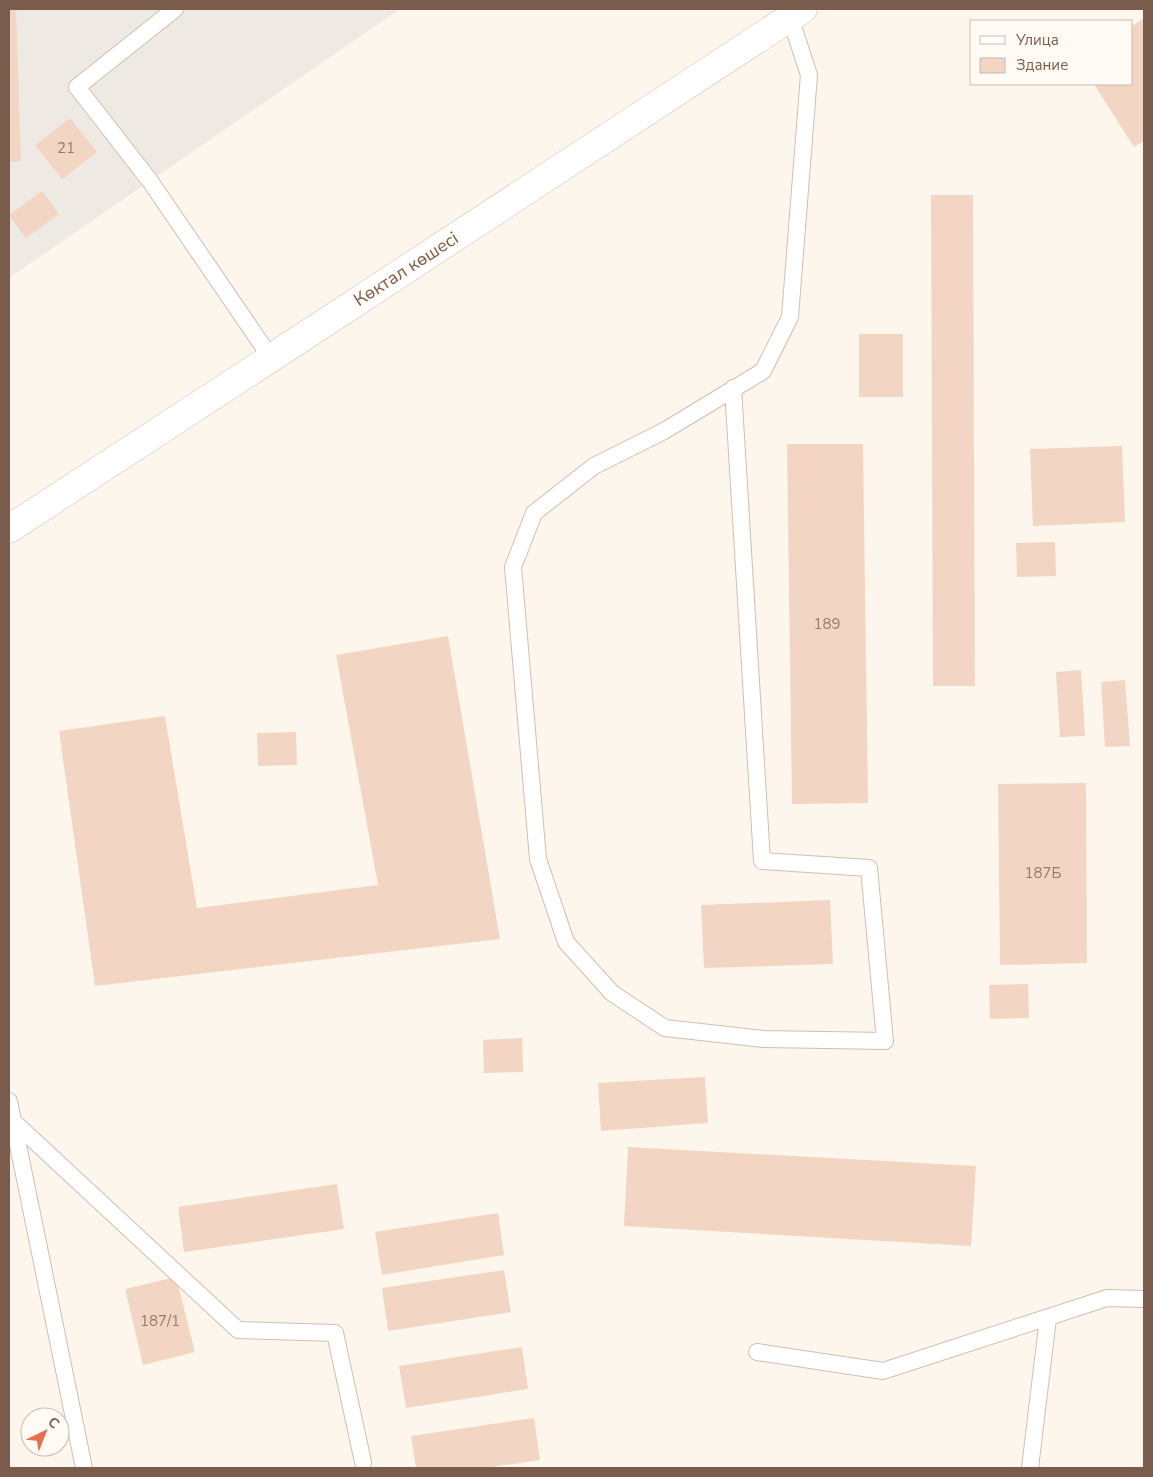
<svg xmlns="http://www.w3.org/2000/svg" width="1153" height="1477" font-family="'Nunito Sans',sans-serif">
  <style>
    .industrial { fill: #efe9e4 }
    .building { fill: #f3d5c3 }
    .lines { fill: none; stroke-linecap: round; stroke-linejoin: round }
    .service-casing { stroke: #d1beb0; stroke-width: 18 }
    .minor-casing { stroke: #d1beb0; stroke-width: 29 }
    .service { stroke: #fff; stroke-width: 16 }
    .minor { stroke: #fff; stroke-width: 28 }
    .labels { text-anchor: middle; stroke-width: 4.5; stroke-linejoin: round; paint-order: stroke }
    .number-label { font-size: 15px; fill: #987a6a }
    .street-label { font-size: 18px; fill: #7a5c4d; stroke: #fffaf3 }
  </style>
  <rect width="100%" height="100%" fill="#fdf6ec"/>
  <path class="industrial" d="M9,9H400L9,278Z"/>
  <path class="building" d="M9,9H16L21,161L9,162Z
    M1144,18V141L1134,147L1094,84H1132V26Z
    M70,118L97,152L62,179L35,145Z
    M42,191L59,214L26,238L9,215Z
    M931,195H973L975,686H933Z
    M859,334H903V397H859Z
    M787,444H863L868,803L792,804Z
    M1122,446L1125,522L1033,526L1030,449Z
    M1055,542L1056,576L1017,577L1016,543Z
    M448,636L500,939L95,986L59,731L165,716L197,908L378,885L336,655Z
    M1081,670L1085,736L1060,737L1056,672Z
    M1125,680L1130,746L1105,747L1101,682Z
    M296,732L297,765L258,766L257,733Z
    M1086,783L1087,963L1000,965L998,784Z
    M830,900L833,964L704,968L701,905Z
    M1028,984L1029,1018L990,1019L989,985Z
    M522,1038L523,1072L484,1073L483,1040Z
    M705,1077L708,1123L601,1131L598,1083Z
    M628,1147L976,1166L971,1246L624,1226Z
    M337,1184L344,1229L184,1252L178,1207Z
    M498,1213L504,1255L382,1275L375,1232Z
    M504,1270L511,1312L388,1331L382,1288Z
    M176,1277L195,1352L143,1365L125,1289Z
    M522,1347L528,1389L406,1408L399,1366Z
    M534,1418L540,1460L485,1468H416L411,1436Z"/>
  <g class="lines">
    <g class="service-casing">
      <path id="service" d="M175,9L77,87L150,181L271,358
        M733,388L762,861L869,868L885,1041L764,1039L665,1028L612,993L566,942L538,859L513,567L534,513L594,466L664,431L763,371L790,317L809,75L790,17
        M9,1101L84,1468
        M14,1122L238,1330L335,1333L363,1462
        M757,1352L883,1371L1107,1298L1144,1299
        M1030,1468L1048,1318"/>
    </g>
    <g class="minor-casing">
      <path id="minor" d="M9,529L271,358L803,9"/>
    </g>
    <use href="#service" class="service"/>
    <use href="#minor" class="minor"/>
  </g>
  <g class="labels">
    <g class="number-label">
      <text x="66" y="153">21</text>
      <text x="827" y="629">189</text>
      <text x="1043" y="878">187Б</text>
      <text x="160" y="1326">187/1</text>
    </g>
    <g class="street-label">
      <text transform="translate(406 269) rotate(-33)" y="6">Көктал көшесі</text>
    </g>
  </g>
  <rect width="1153" height="1477" fill="none" stroke="#7a5c4d" stroke-width="20"/>
  <rect x="970" y="20" width="162" height="65" fill="#fffaf3" stroke="#cabbb1"/>
  <rect x="980" y="36" width="25" height="8" fill="#ffffff" stroke="#cabbb1"/>
  <text x="1016" y="45" font-size="15" fill="#7a5c4d">Улица</text>
  <rect x="980" y="58" width="25" height="15" fill="#f3d5c3" stroke="#cabbb1"/>
  <text x="1016" y="70" font-size="15" fill="#7a5c4d">Здание</text>
  <g transform="translate(45 1432) rotate(43)"><circle r="24" fill="#fffaf3" stroke="#cabbb1"/>
  <path d="M0-4L9 19L0 12L-9 19Z" fill="#e76f51"/>
  <text y="-8" font-size="14" font-weight="bold" text-anchor="middle" fill="#7a5c4d">С</text>
  </g>
</svg>
